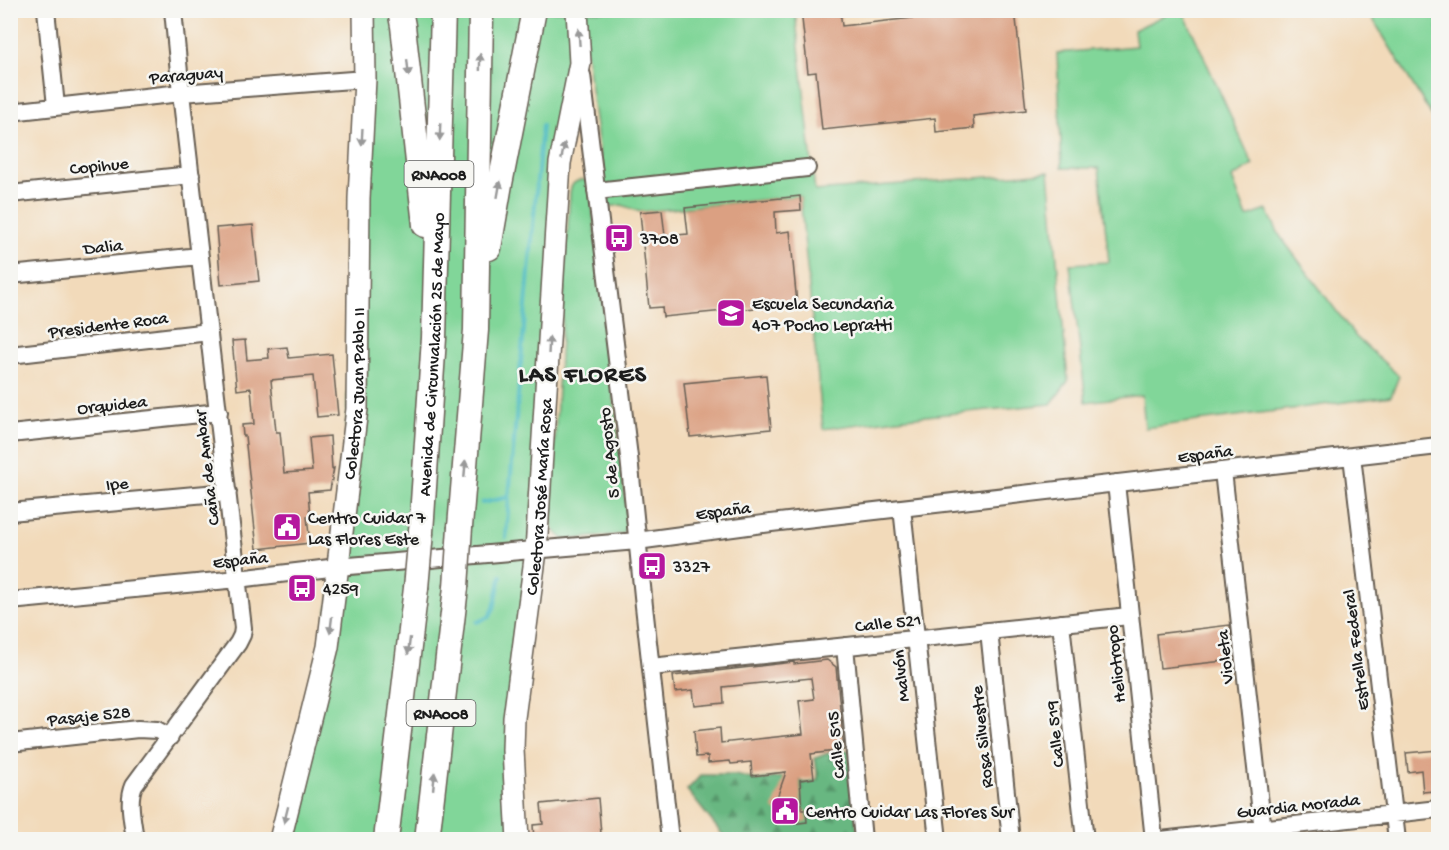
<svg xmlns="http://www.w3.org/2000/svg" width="1449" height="850" font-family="'Gochi Hand',sans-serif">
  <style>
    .green { fill: #81d699; stroke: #4e795a; stroke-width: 1.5 }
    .forest { fill: url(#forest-firs); stroke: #426a4e; stroke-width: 1.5 }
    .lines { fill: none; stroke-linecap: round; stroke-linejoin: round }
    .stream { stroke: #4cbbc2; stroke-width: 4 }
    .building { fill: #dba082 }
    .minor-casing { stroke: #675e53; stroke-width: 20 }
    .major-casing { stroke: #675e53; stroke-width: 24 }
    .highway-casing { stroke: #675e53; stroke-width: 27 }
    .minor { stroke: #fff; stroke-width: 16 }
    .major { stroke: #fff; stroke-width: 21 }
    .highway { stroke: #fff; stroke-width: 24 }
    .highway-bridge-casing { stroke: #675e53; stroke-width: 27; stroke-linecap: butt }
    .highway-bridge { stroke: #fff; stroke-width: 24 }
    .oneway { fill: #999 }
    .labels { text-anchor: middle; stroke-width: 5; stroke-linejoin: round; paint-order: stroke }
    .shield { fill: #f6f6f2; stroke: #5d5d5c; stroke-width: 1.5 }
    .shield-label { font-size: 16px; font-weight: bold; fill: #1c1c1c }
    .street-label { font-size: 18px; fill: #1c1c1c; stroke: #f6f6f2 }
    .poi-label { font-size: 18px; fill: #1c1c1c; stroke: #f6f6f2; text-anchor: start }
    .district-label { font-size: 24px; font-weight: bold; letter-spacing: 1.5px; fill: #1c1c1c; stroke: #f6f6f2 }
  </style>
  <defs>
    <pattern id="forest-firs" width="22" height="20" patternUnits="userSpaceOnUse" patternTransform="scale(1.5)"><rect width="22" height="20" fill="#68b781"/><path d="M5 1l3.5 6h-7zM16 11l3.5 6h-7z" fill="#559469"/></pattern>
  </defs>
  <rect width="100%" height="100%" fill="#f6f6f2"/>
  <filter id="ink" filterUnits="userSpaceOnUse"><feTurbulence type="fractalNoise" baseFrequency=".0167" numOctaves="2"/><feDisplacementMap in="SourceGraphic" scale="12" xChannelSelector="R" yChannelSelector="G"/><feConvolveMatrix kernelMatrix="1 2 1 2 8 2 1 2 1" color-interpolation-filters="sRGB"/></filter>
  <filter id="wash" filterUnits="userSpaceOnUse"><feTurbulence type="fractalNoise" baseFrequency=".008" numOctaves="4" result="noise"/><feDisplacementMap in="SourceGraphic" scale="24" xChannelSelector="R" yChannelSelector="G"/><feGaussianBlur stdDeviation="1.35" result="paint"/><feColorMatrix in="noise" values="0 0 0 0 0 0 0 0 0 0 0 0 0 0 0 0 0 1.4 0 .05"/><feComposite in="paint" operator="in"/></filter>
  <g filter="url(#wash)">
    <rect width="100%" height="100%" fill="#f2daba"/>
    <path class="green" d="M364,11H577L514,718L518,839L280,840L341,544Z
      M583,11H795L815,191L1049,172L1068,381L1051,404L905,418L823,429L800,196L640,212L622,205L607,207L585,45Z
      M1173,11H1183L1253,165L1232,178L1247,217L1267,210L1280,236L1356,337L1399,376L1391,396L1145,428L1142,395L1086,402L1070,264L1109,262L1099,168H1062L1057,53L1136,46L1134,30Z
      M1368,11H1438V126Z
      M581,180H587L590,185L628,525L622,534L565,540C546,527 554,522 551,502L570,193C571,185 573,182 581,180Z"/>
    <path class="forest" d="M849,750L858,839H726L687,790L701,775H735L757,780L792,776L804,783L818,779L815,758L834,751Z"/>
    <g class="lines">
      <path class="stream" d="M482,503L509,497
        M506,538L509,497L542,125
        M477,622L489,617L494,608L501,576"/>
    </g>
    <g id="blocks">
      <path class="building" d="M801,10H840L842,26L939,15V10H1015L1026,110L973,116L974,128L936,132L935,118L822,130L816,72L808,73Z
        M800,196L801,210L775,212L776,233L790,231L797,304L663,317L662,307L649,308L640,212L662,210L665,236L688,234L685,208Z
        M253,225L259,281L221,285L216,228Z
        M245,340L247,360L269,358L268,349L287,347L289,358L332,354L338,415L317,417L313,376L271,380L276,432H280L284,473L312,471L309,438L330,436L332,469L334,468L330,490L308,492L310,517H307L310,543L257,549L245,436H243L242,425L254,424L251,388L237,390L232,341Z
        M766,375L771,429L690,437L684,383Z
        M1230,625L1233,660L1160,668L1156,634Z
        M827,660L836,667L844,750L811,754L814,778L800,780L802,810H806L807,822L791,824L790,820L773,809L786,772L752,776L751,762L731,764L730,761L708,763V756L696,757L694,731L720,728L721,743L803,734L799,701L814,699L811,678L723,687L724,703L695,706L693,690L675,692L673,676L794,662V664Z
        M1438,750V775L1433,776L1434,791L1423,792L1421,770L1408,772L1406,753Z
        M598,798L601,834L550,840H534L533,825L543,824L541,804Z"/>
    </g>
  </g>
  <g filter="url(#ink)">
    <use href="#blocks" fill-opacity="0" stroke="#675e53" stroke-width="1.5"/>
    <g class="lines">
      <g class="minor-casing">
        <path id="minor" d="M46,10L56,106
          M582,75L629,457L644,606L670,840
          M10,112L181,93L365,79
          M596,191L807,168
          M10,194L191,175
          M10,275L200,256
          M10,355L209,332
          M10,434L219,412
          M1352,456L1397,840
          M1223,471L1264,840
          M1116,483L1154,840
          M902,508L938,840
          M10,512L228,492
          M10,601L238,579L338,567L637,541L771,523L1438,446
          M1061,623L1085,840
          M989,631L1011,840
          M845,646L863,840
          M651,667L1129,616
          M10,743L138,729L157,730L170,737
          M135,840C133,822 127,801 134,785L238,643L242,635L243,628L181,93L173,10
          M1161,840L1438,809"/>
      </g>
      <g class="major-casing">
        <g id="major">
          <path id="s1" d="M280,840L328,647L357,409L359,198L365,79L364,10"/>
          <path id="s2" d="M518,840L513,750L514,718L536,551L560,163L580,63L577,10"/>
        </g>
      </g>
      <g class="highway-casing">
        <g id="highway">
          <path d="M400,10L403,26L425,225"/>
          <path d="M489,248L500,184L534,10"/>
          <path d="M460,527L476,330L481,10"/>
          <path id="s3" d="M421,532L434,338L443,10"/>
          <path d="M386,840L416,588"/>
          <path d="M427,840L456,587"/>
        </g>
      </g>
      <use href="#minor" class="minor"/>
      <use href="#major" class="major"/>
      <use href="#highway" class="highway"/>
      <g class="highway-bridge-casing">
        <path id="highway-bridge" d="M456,587L460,527
          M416,588L421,532"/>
      </g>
      <use href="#highway-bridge" class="highway-bridge"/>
    </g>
    <defs><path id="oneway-solid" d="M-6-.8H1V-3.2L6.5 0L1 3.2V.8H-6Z" transform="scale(1.5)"/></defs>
    <g class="oneway">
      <use href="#oneway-solid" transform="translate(579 37) rotate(-94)"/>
      <use href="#oneway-solid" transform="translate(480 62) rotate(-89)"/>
      <use href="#oneway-solid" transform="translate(408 68) rotate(84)"/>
      <use href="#oneway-solid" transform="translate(440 132) rotate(92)"/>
      <use href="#oneway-solid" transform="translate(362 137) rotate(93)"/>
      <use href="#oneway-solid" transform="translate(563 151) rotate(-79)"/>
      <use href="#oneway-solid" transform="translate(499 189) rotate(-80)"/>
      <use href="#oneway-solid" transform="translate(549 345) rotate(-87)"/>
      <use href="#oneway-solid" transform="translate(465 469) rotate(-85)"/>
      <use href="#oneway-solid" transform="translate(331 625) rotate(97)"/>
      <use href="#oneway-solid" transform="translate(409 646) rotate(97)"/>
      <use href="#oneway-solid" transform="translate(434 781) rotate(-84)"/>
      <use href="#oneway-solid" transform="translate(286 815) rotate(104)"/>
    </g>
  </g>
  <defs>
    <g id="bus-square" transform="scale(1.5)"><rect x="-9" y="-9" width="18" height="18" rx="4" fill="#b5179e" stroke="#f6f6f2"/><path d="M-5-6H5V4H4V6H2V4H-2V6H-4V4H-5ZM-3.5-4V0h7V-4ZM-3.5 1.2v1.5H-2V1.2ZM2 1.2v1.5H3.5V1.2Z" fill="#fff"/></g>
    <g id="school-square" transform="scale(1.5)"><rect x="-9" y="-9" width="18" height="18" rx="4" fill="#b5179e" stroke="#f6f6f2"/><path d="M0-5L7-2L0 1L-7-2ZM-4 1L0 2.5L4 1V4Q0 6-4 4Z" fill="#fff"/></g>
    <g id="civic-square" transform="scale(1.5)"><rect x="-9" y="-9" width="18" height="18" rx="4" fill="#b5179e" stroke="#f6f6f2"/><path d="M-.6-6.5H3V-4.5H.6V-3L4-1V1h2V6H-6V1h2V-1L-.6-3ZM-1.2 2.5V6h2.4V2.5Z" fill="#fff"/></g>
  </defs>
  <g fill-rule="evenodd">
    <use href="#bus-square" x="619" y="238"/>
    <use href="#school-square" x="731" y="313"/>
    <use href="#civic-square" x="287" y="527"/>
    <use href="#bus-square" x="652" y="566"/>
    <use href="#bus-square" x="302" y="588"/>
    <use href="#civic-square" x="785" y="811"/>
  </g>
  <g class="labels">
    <g class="shield">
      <rect x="404.5" y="161" width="69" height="26" rx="4.5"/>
      <rect x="406.5" y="700" width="69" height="26" rx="4.5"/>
    </g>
    <g class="shield-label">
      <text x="439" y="180">RNA008</text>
      <text x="441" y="719">RNA008</text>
    </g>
    <g class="street-label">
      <text transform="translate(186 74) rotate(-5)" y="6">Paraguay</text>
      <text transform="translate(99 165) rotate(-6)" y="6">Copihue</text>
      <text transform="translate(103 246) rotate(-6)" y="6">Dalia</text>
      <text transform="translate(108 324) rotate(-7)" y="6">Presidente Roca</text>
      <text dy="6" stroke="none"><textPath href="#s3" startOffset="178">Avenida de Circunvalación 25 de Mayo</textPath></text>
      <text dy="6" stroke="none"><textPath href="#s1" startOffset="454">Colectora Juan Pablo II</textPath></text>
      <text transform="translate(112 404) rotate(-6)" y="6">Orquidea</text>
      <text transform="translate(608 453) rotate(-96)" y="6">5 de Agosto</text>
      <text transform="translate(1205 453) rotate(-7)" y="6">España</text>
      <text transform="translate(206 468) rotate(-97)" y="6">Caña de Ambar</text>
      <text transform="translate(117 483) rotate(-5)" y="6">Ipe</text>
      <text dy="6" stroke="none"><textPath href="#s2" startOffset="345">Colectora José María Rosa</textPath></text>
      <text transform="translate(723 510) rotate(-7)" y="6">España</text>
      <text transform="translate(240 559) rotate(-6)" y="6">España</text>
      <text transform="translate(888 622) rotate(-6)" y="6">Calle 521</text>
      <text transform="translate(1355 650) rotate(-97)" y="6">Estrella Federal</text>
      <text transform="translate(1224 657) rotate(-96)" y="6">Violeta</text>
      <text transform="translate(1115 664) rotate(-96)" y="6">Heliotropo</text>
      <text transform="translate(900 676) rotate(-96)" y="6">Malvón</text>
      <text transform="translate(89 715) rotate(-6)" y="6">Pasaje 528</text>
      <text transform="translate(1054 734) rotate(-96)" y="6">Calle 519</text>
      <text transform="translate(981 737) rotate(-96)" y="6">Rosa Silvestre</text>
      <text transform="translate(835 745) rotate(-96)" y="6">Calle 515</text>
      <text transform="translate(1298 805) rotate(-6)" y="6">Guardia Morada</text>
    </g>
    <g class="poi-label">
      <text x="640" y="244">3708</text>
      <text x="752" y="309">Escuela Secundaria<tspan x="752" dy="21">407 Pocho Lepratti</tspan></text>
      <text x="308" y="523">Centro Cuidar 7<tspan x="308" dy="21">Las Flores Este</tspan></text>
      <text x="673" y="572">3327</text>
      <text x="323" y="594">4259</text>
      <text x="806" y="817">Centro Cuidar Las Flores Sur</text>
    </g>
    <g class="district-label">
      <text x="583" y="381">LAS FLORES</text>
    </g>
  </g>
  <rect width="1449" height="850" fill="none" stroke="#f6f6f2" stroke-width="36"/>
</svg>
